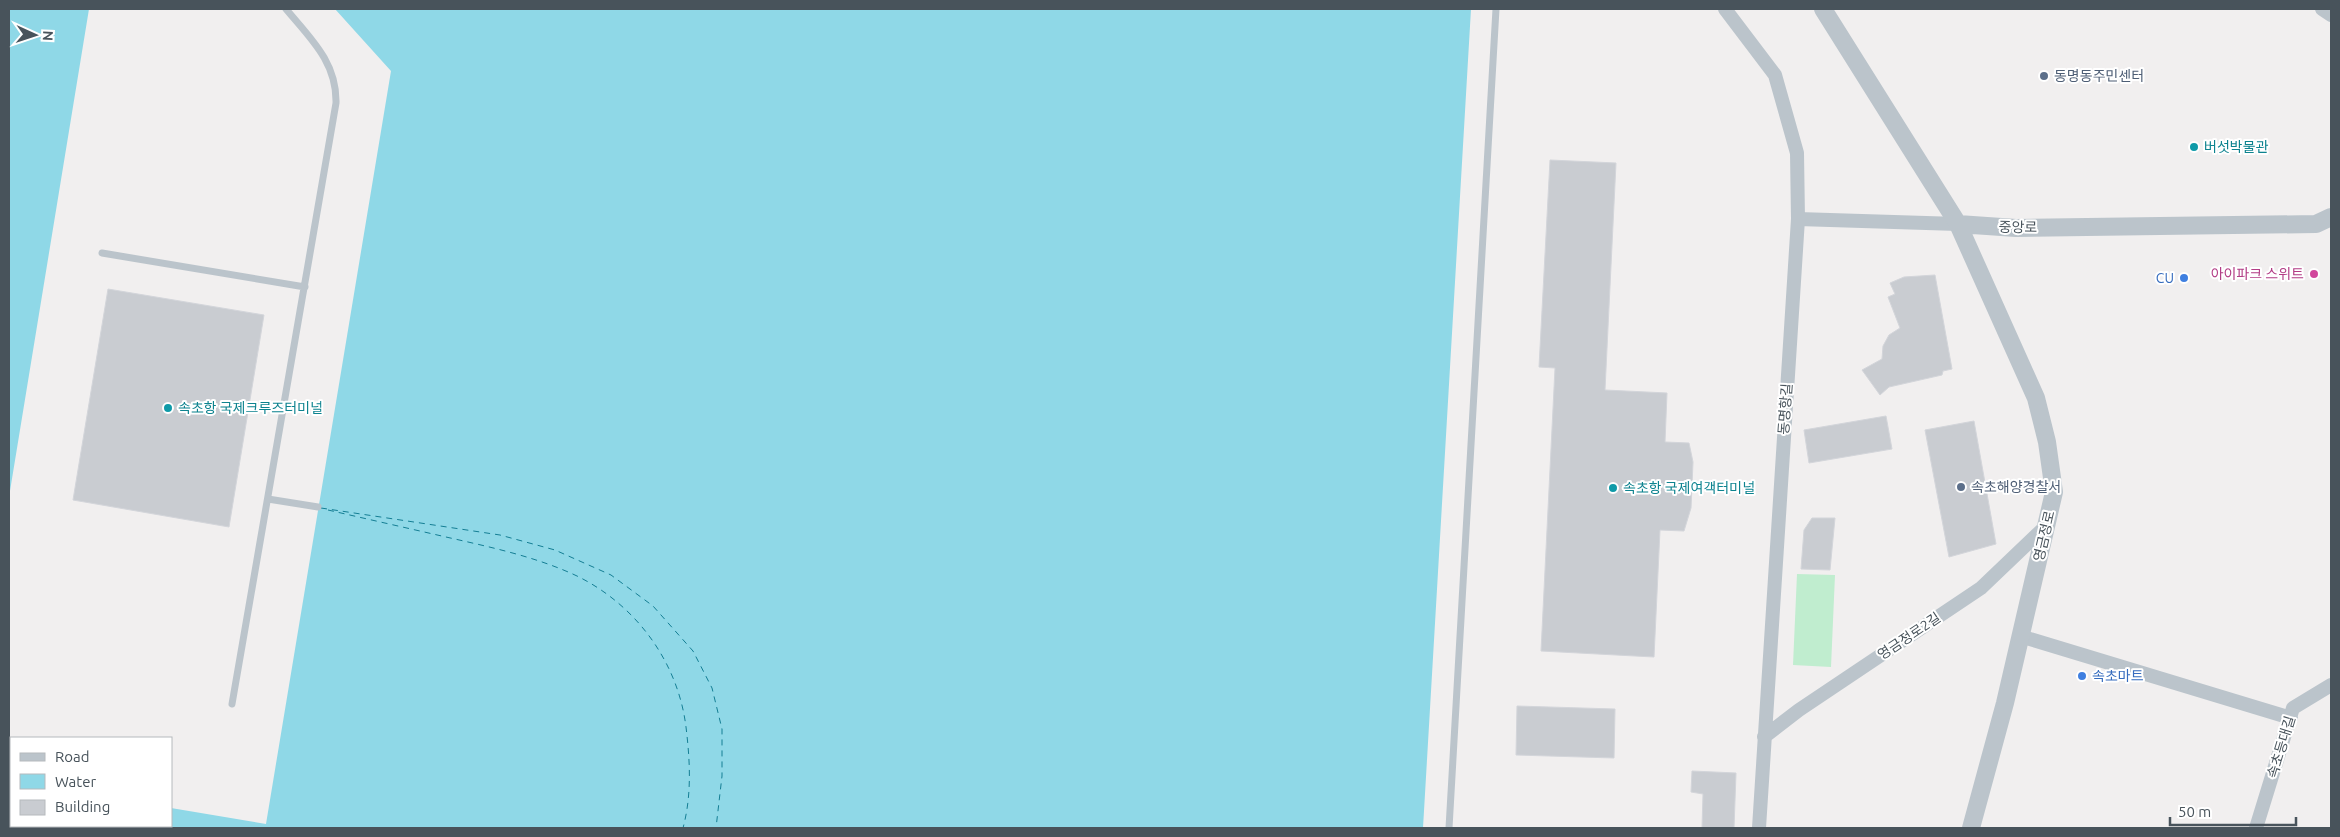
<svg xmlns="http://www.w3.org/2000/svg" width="2340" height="837" font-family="Ubuntu,'Noto Sans KR',sans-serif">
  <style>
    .pitch { fill: #c0edcf }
    .water { fill: #8fd8e7 }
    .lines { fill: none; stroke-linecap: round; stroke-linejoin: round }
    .ferry { stroke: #147e94; stroke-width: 1; stroke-dasharray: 6 5; stroke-linecap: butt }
    .building { fill: #c9ccd1; stroke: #d3d5da }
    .service { stroke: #bbc4cb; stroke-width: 7 }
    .minor { stroke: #bbc4cb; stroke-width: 14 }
    .tertiary { stroke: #bbc4cb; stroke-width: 18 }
    .service-dot { fill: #5c6f8a; stroke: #fff; stroke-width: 2 }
    .culture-dot { fill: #0f9aa8; stroke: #fff; stroke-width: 2 }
    .hotel-dot { fill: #d1479c; stroke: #fff; stroke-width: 2 }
    .shop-dot { fill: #3f7fe0; stroke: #fff; stroke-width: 2 }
    .labels { text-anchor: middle; stroke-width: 4; stroke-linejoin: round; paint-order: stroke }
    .service-label { font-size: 14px; fill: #4e5e75; stroke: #fff; text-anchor: start }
    .culture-label { font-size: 14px; fill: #0d838f; stroke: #fff; text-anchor: start }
    .street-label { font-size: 14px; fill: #48535b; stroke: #fff }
    .hotel-label { font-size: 14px; fill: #b23c85; stroke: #fff; text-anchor: end }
    .shop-label { font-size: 14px; fill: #366cbe; stroke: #fff; text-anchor: end }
  </style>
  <rect width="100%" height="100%" fill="#f1efef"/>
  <path class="pitch" d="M1797,574L1835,575L1831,667L1793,665Z"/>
  <path class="water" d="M9,9H89L9,497Z
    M335,9H1471L1423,828H9V781H11V826H171V808L266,824L391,71Z"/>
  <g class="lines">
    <path class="ferry" d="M321,508L500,535L555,550L611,575L653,606L693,651L712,688L722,729V776L716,828
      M328,510C367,519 407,528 446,537C490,547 537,557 577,576C636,605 678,662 686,727C690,760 692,795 683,828"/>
  </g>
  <path class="building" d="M1550,160L1616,163L1605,390L1667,393L1665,442L1689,443L1693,462L1691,508L1684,531L1660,530L1654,657L1541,651L1555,368L1539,367Z
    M1935,275L1952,369L1943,371L1942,375L1889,387L1880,395L1862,370L1882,359L1883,346L1889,335L1900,328L1888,297L1895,294L1890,283L1904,277Z
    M108,289L264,315L229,527L73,500Z
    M1886,416L1892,449L1809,463L1804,430Z
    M1974,421L1996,544L1949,557L1925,430Z
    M1812,518H1835L1830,570L1801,569L1804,530Z
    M1517,706L1615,709L1614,758L1516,755Z
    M1692,771L1736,773L1734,828H1702L1703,794L1691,792Z"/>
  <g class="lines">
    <path class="service" d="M102,253L305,287
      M268,499L318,507
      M232,704L336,103C337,62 310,38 286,9
      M1449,828L1496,9"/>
    <path class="minor" d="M1725,9L1775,75L1797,153L1798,219L1759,828
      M2322,9L2331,15
      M1798,219L1958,224
      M2020,636L2291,718
      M1764,737L1799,710L1981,588L2046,526
      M2256,828L2293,708L2331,685"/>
    <path class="tertiary" d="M1823,9L1958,224L2036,398L2047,442L2054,492L2005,703L1971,828
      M1958,224L2016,228L2316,224L2331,217"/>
  </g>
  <g class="service-dot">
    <circle cx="2044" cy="76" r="5"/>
    <circle cx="1961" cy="487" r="5"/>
  </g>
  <g class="culture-dot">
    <circle cx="2194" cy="147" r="5"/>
    <circle cx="168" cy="408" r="5"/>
    <circle cx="1613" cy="488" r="5"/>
  </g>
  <circle class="hotel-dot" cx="2314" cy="274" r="5"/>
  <g class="shop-dot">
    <circle cx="2184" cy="278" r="5"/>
    <circle cx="2082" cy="676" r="5"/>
  </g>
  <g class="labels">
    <g class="service-label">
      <text x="2054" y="81">동명동주민센터</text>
      <text x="1971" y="492">속초해양경찰서</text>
    </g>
    <g class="culture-label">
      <text x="2204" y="152">버섯박물관</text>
      <text x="178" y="413">속초항 국제크루즈터미널</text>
      <text x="1623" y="493">속초항 국제여객터미널</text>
    </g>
    <g class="street-label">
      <text transform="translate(2018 227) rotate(1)" y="5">중앙로</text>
      <text transform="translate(1785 409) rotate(-86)" y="5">동명항길</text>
      <text transform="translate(2044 536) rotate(-77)" y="5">영금정로</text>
      <text transform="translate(1909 636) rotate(-34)" y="5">영금정로2길</text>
      <text transform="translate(2281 747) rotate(-73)" y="5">속초등대길</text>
    </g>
    <g class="hotel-label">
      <text x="2304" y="279">아이파크 스위트</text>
    </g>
    <g class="shop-label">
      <text x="2174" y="283">CU</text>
      <text x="2092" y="681" text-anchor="start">속초마트</text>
    </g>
  </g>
  <rect width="2340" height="837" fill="none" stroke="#48535b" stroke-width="20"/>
  <rect x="10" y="737" width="162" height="90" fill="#ffffff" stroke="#b6babd"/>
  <rect x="20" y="753" width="25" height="8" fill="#bbc4cb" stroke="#b6babd"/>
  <text x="55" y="762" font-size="15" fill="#48535b">Road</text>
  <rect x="20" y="774" width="25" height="15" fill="#8fd8e7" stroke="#b6babd"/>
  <text x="55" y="787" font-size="15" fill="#48535b">Water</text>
  <rect x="20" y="800" width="25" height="15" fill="#c9ccd1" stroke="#b6babd"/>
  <text x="55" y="812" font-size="15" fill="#48535b">Building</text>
  <g transform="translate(35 35) rotate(93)" stroke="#ffffff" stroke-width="4" paint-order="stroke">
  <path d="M0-4L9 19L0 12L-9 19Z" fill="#48535b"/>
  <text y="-8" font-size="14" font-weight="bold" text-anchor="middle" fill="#48535b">N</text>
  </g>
  <path d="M2170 817v8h126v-8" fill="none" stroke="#48535b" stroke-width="2.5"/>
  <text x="2178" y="817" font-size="15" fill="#48535b" stroke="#ffffff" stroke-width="4" paint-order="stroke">50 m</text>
</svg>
